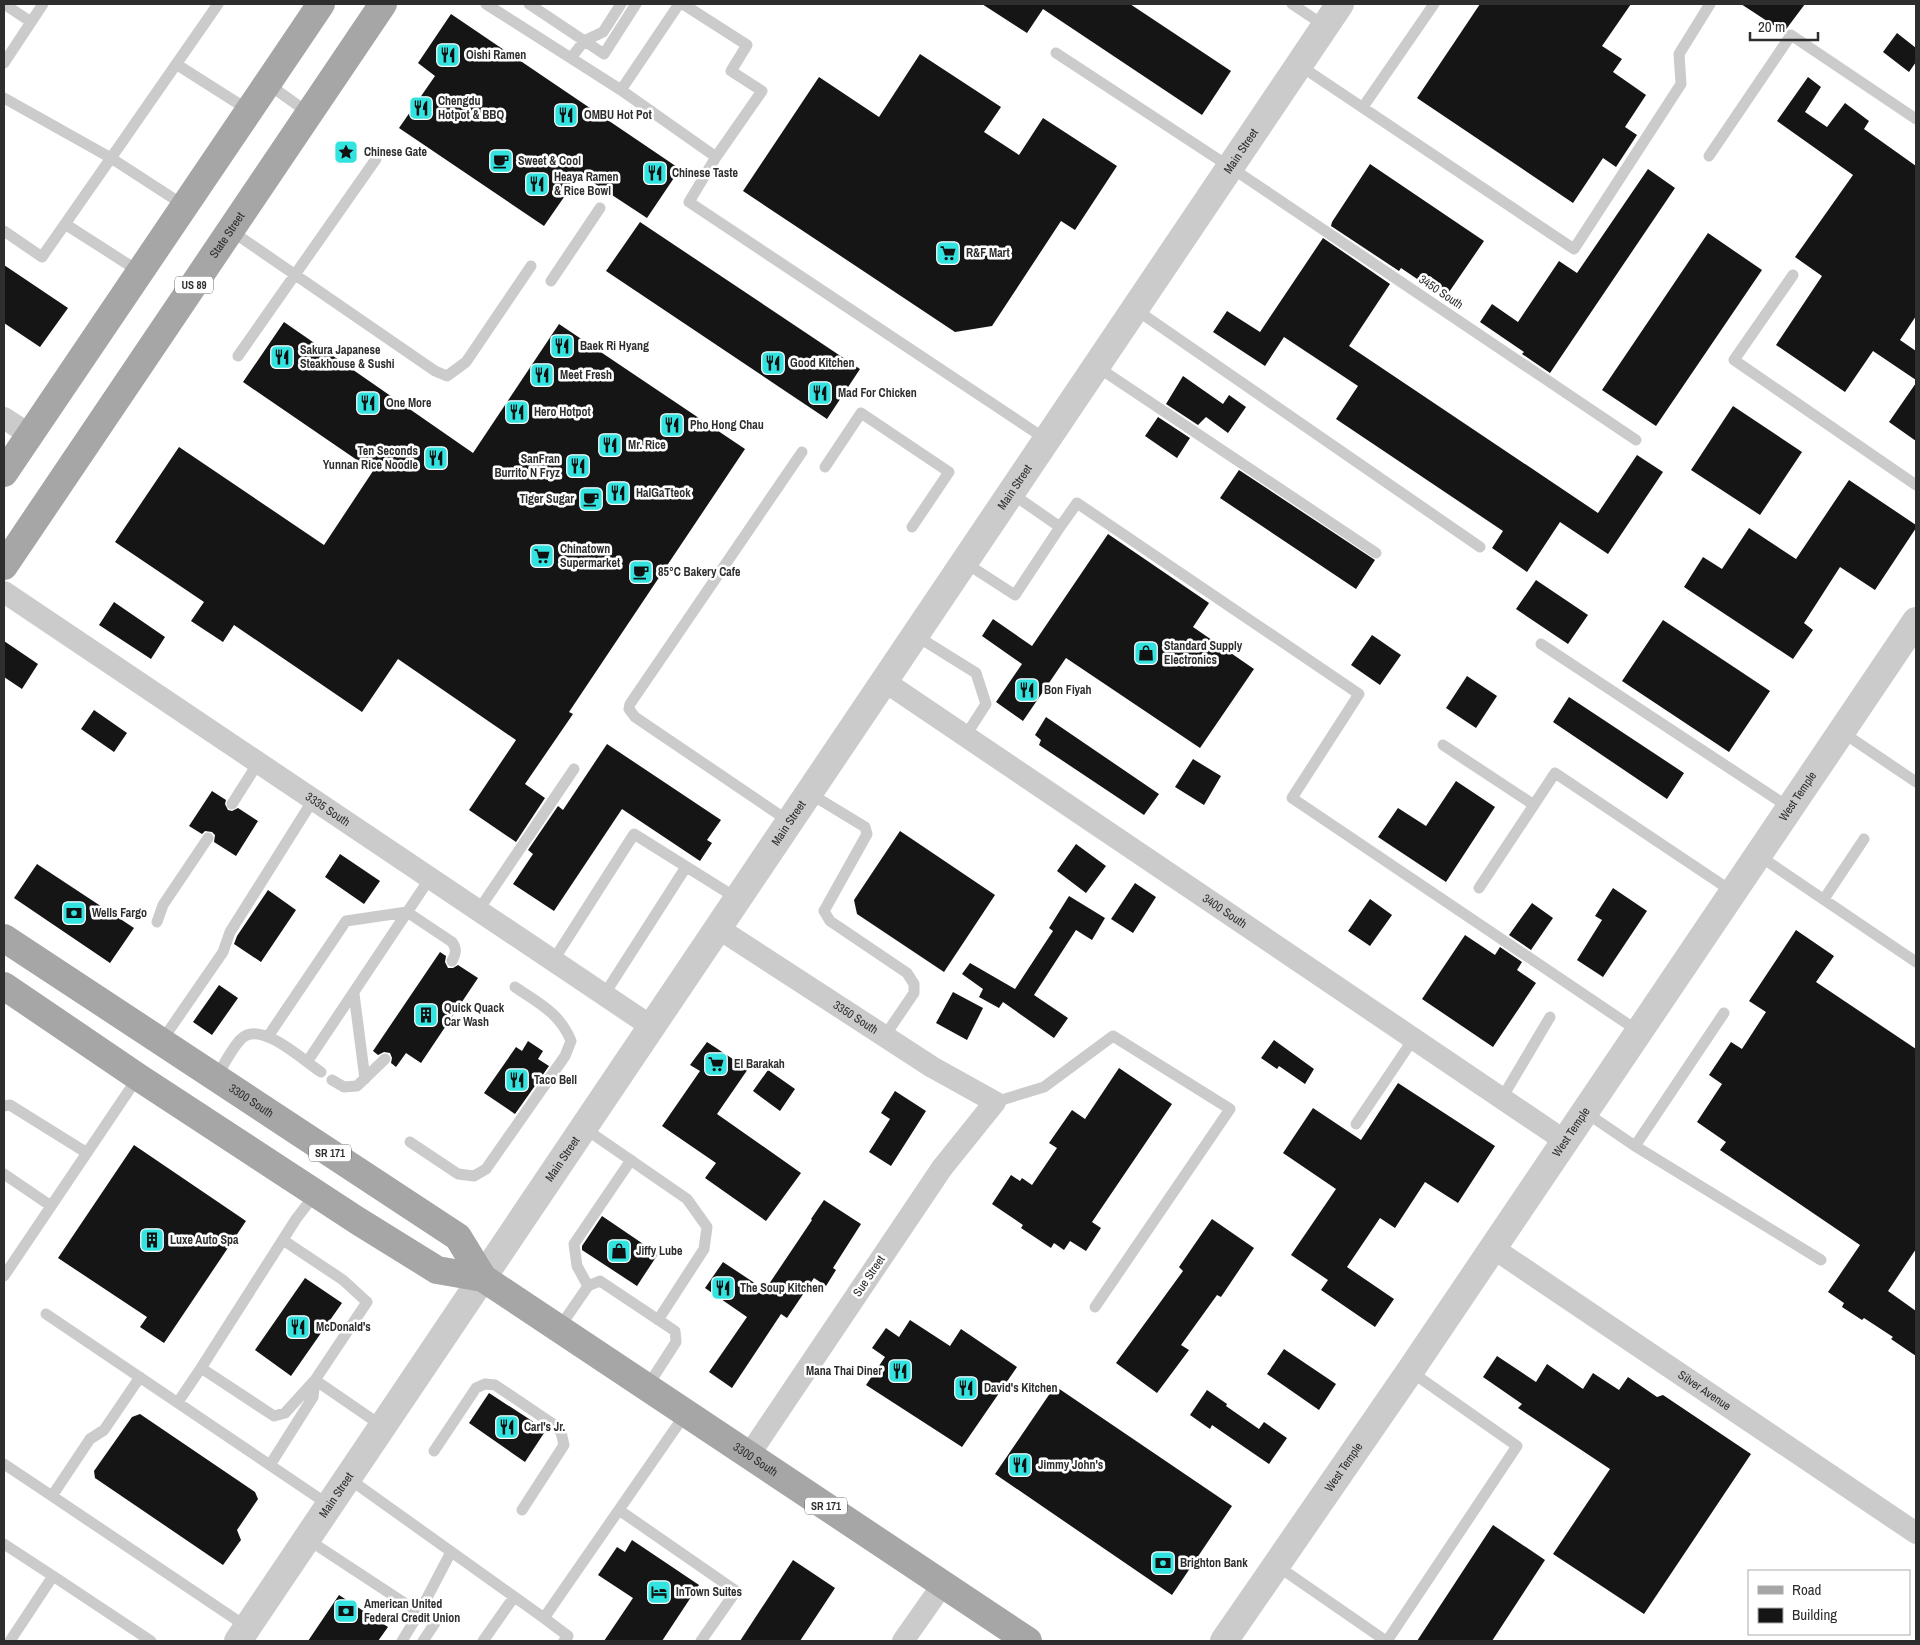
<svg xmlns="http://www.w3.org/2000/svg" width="1920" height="1645" font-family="'Archivo Narrow',sans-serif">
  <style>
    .building { fill: #151515 }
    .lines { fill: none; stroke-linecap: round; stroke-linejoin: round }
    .service { stroke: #cbcbcb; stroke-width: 11 }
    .minor { stroke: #cbcbcb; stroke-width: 22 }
    .tertiary { stroke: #cbcbcb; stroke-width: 28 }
    .primary { stroke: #a6a6a6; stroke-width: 28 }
    .labels { text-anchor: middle; stroke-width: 5; stroke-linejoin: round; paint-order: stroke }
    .shield { fill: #fff; stroke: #6d6d6d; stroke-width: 1 }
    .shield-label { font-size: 11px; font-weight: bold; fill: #2e2e2e }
    .poi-label { font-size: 12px; font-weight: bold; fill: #2e2e2e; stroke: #fff; text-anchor: start }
    .street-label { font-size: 12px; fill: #2e2e2e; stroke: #fff }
  </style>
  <rect width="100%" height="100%" fill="#fff"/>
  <path class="building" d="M982,4H1130L1231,71L1202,115L1043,9L1027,33Z
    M1480,4H1631L1602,46L1622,59L1613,72L1646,95L1625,127L1637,135L1616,167L1603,158L1573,203L1417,98Z
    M1741,4H1805L1784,32Z
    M451,14L680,169L647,218L580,174L544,226L399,128L435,76L418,63Z
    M1897,33L1916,48V62L1909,72L1883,52Z
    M920,54L1001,107L984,132L1019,155L1043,118L1117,166L1075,230L1061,221L992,326L955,332L743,191L819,77L879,117Z
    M1808,77L1821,87L1805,112L1827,127L1845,103L1869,121L1864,129L1916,166V316L1900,340L1916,351V380L1873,351L1845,392L1776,345L1822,276L1795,257L1853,175L1777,121Z
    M1370,164L1484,241L1445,298L1401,268L1399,271L1331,226L1332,222Z
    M1648,169L1675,188L1550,373L1522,354L1524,352L1480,322L1492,304L1518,322L1559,261L1577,273Z
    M640,222L860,369L827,419L606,271Z
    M1708,233L1762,270L1656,426L1602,390Z
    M1323,238L1390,284L1349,346L1598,513L1637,455L1663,472L1608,554L1560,522L1527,572L1492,548L1503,531L1336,419L1358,386L1284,337L1265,366L1213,332L1227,311L1260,332Z
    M4,265L68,308L40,347L4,323Z
    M284,322L473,453L559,324L745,449L569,712L573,714L525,784L545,798L516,842L469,810L516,740L398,659L362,712L234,625L223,642L191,621L204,602L115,542L179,447L324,545L373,471L243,382Z
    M1183,376L1223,404L1229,395L1246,407L1228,433L1206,417L1198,425L1166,404Z
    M1916,383V441L1889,422Z
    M1733,406L1802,452L1760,515L1691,470Z
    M1158,417L1190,438L1177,458L1145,436Z
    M1239,470L1375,560L1356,589L1220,498Z
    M1849,480L1916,525V528L1875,590L1840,567L1804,623L1813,630L1793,659L1684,587L1703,557L1722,569L1749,528L1796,559Z
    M1108,534L1209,603L1193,627L1254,669L1200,748L1066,658L1023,721L996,702L1022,664L982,636L993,619L1032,646Z
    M1536,580L1588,615L1568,644L1516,609Z
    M114,602L165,637L151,659L99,625Z
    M1663,620L1770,691L1729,752L1622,681Z
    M1372,635L1401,655L1380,685L1351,665Z
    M4,641L38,664L22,689L4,677Z
    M1467,676L1497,696L1476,728L1446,708Z
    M1569,697L1684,773L1667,799L1553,722Z
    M94,710L127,733L114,752L81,729Z
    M1046,717L1159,794L1144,815L1039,745L1041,740L1035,735Z
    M607,744L721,820L707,840L712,843L700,861L622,809L554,911L513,884L533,854L528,850L558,806L563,810Z
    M1193,759L1221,776L1204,805L1175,787Z
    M1456,781L1495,807L1446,882L1378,837L1398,808L1426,826Z
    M212,791L226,800L225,804L228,810L232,811L238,808L258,821L236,856L214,842L215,835L212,832L205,831L202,834L189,826Z
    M900,831L995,895L944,972L857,914L854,900Z
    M1076,844L1106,866L1086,893L1057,871Z
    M340,854L380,881L364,904L325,877Z
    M37,864L134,928L110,963L14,898Z
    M1135,883L1156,897L1133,933L1111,919Z
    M1613,888L1647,911L1603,977L1577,960L1602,920L1595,916Z
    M268,890L296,910L261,962L234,944L237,936Z
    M1069,896L1105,918L1092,940L1076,930L1034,995L1068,1018L1054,1038L1003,1002L999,1008L979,997L983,989L962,974L970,963L1015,989L1053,931L1049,928Z
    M1370,899L1392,915L1370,946L1348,931Z
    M1532,903L1553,918L1531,950L1509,935Z
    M1796,930L1834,956L1816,982L1916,1049V1249L1888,1291L1916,1311V1356L1891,1339L1893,1337L1864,1318L1862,1320L1842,1307L1844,1303L1828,1292L1860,1245L1720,1150L1726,1142L1697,1122L1722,1084L1709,1075L1731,1042L1742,1049L1766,1012L1749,1001Z
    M1465,935L1495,955L1500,947L1522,962L1517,970L1536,983L1493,1047L1422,999Z
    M440,952L446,956L445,962L448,968H453L458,965L478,978L421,1063L406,1053L396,1067L391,1063L392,1058L390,1053L384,1052L378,1055L373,1051Z
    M219,985L238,998L212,1035L193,1022Z
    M953,992L983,1008L967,1040L936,1023Z
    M1274,1040L1314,1069L1305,1084L1279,1066L1277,1069L1261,1058Z
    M528,1041L543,1051L538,1059L549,1066L515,1114L484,1093L516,1047L522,1051Z
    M707,1042L748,1069L717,1114L801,1173L766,1221L705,1178L716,1163L662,1126L700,1071L690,1065Z
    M1119,1068L1172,1104L1092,1222L1101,1228L1086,1251L1070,1241L1064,1250L1054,1243L1051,1248L1021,1228L1023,1225L992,1204L1011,1175L1020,1181L1022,1178L1032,1185L1057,1148L1049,1143L1072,1110L1085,1119Z
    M768,1070L795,1089L780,1111L753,1091Z
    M1398,1083L1495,1146L1458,1203L1425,1182L1395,1228L1380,1218L1347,1267L1394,1299L1375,1327L1321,1290L1328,1280L1291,1255L1336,1189L1283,1153L1313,1108L1361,1140Z
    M895,1091L926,1111L891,1166L869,1152L890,1119L881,1113Z
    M134,1145L246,1221L164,1343L140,1327L147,1317L58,1258Z
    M824,1200L861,1224L833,1268L836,1270L826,1286L814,1278L787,1318L781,1314L732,1388L709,1372L747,1317L705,1288L723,1262L765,1290L812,1220L811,1219Z
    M602,1216L658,1254L637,1286L582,1250V1246Z
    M1212,1219L1254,1248L1221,1297L1217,1295L1181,1345L1189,1350L1157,1393L1116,1363L1183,1271L1179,1267Z
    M305,1278L342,1303L291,1376L255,1350Z
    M910,1320L950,1346L961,1329L1017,1367L962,1447L866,1385L885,1357L872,1348L886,1328L899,1337Z
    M1284,1349L1336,1384L1319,1410L1267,1374Z
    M1497,1356L1536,1382L1547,1364L1583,1389L1593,1373L1619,1390L1628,1377L1657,1397L1663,1395L1751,1454L1644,1614L1553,1554L1610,1469L1518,1408L1522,1404L1483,1377Z
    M1055,1386L1232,1506L1172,1595L995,1474Z
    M1207,1390L1227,1404L1226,1406L1259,1429L1264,1422L1287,1438L1269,1464L1212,1425L1210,1429L1190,1415Z
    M489,1393L546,1430L525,1462L469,1423Z
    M140,1414L255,1492L258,1499L237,1530L241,1540L223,1565L95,1478L94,1471L132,1417Z
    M1493,1525L1545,1560L1492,1641H1417Z
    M632,1540L699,1585L662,1641H604L633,1598L598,1575L617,1547L625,1552Z
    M793,1560L835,1588L800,1641H740Z
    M339,1595L388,1627L378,1641H308Z"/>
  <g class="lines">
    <path class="service" d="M4,4L31,22
      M486,4L621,90L716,157L689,202L1047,440
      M529,4L604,54L636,4
      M683,4L747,45L731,71L762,91L716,157
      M1292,4L1325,26
      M1056,53L1230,167L1636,440
      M571,58L584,41L603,32L621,4
      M4,63L43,4
      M176,64L250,111
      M1299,65L1574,249L1681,84L1679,54L1710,4
      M268,84L310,114
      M621,90L679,4
      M4,98L111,158L42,257L4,231
      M1363,107L1434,4
      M1709,156L1791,35L1916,119
      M185,206L111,158L218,4
      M65,224L140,272
      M230,230L435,371L447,376L466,362L531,266
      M1793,275L1734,360L1916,485
      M551,281L600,208
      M1135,309L1480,547
      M238,356L376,159
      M1096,366L1376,553
      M825,467L861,413L949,472L912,527
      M1060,527L1077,503L1359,694L1292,798L1638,1031
      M964,562L1015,595L1060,527L1011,493
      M915,635L976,673L986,704L966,735
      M1541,644L1790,808
      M1842,732L1916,782
      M1443,745L1534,805
      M809,793L865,827L867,834L824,911L830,921L907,973L914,984V993L884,1037
      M232,804L258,763
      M790,822L635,717L629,709L630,704L802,452
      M1758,855L1916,962
      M1479,888L1555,773L1733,892
      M1824,899L1864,839
      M478,911L574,769
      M157,922L163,905L208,838
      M553,961L634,834L738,899
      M354,994L365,1079
      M604,995L686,867
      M269,1035L346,921L407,912L452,942C457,949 456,953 452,961
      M161,1042L223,952L230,932L313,800
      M307,1062L430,878
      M216,1078C223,1066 232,1048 241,1039C260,1019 304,1061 321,1072
      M332,1080L344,1087L357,1086L385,1059
      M1502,1098L1550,1017
      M995,1102L1044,1087L1113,1036L1230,1109L1095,1307
      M4,1106L10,1105L87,1153
      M1585,1112L1635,1146L1821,1260
      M1356,1124L1414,1038
      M584,1128L687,1199L707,1227L704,1249L658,1320
      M410,1142L458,1174L474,1176L486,1169L565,1056L571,1041C560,1013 538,1003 515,987
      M1635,1146L1724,1013
      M4,1174L51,1206
      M283,1240L343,1280L367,1302L315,1380L285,1413L274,1416L201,1368L296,1219L316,1193
      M4,1276L138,1077
      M588,1286L577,1266L574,1244L631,1160
      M46,1314L329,1505
      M559,1328L588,1286L600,1281L675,1331L676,1342L647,1387
      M140,1377L104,1430L90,1439L52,1496L247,1627
      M315,1380L382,1426
      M178,1402L201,1368
      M434,1451L476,1388L485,1384L495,1385L553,1424L561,1432L564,1445L522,1510
      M4,1464L52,1496
      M270,1465L313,1397L315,1380
      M348,1478L544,1618L686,1413
      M619,1510L736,1591L701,1641
      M307,1539L435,1623L423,1641
      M4,1544L53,1576
      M1276,1565L1386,1641
      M544,1618L568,1636L564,1641
      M10,1641L53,1576L151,1641
      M402,1641L419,1613L451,1552
      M483,1641L514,1597
      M1387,1641L1517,1446L1410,1371"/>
    <g class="minor">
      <path d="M4,418L30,435"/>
      <path id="s1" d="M4,592L652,1027"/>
      <path id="s2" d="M884,681L1565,1141"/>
      <path id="s3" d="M718,928L932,1067L995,1102L942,1168L749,1455"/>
      <path id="s4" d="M1493,1248L1916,1533"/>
      <path d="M903,1641L943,1584"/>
    </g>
    <g class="tertiary">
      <path id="s5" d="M238,1641L1340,4"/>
      <path id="s6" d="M1224,1641L1410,1371L1916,621"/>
    </g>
    <g class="primary">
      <path d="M4,473L321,4"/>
      <path id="s7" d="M4,566L383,4"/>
      <path id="s8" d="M4,938L458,1237L483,1278"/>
      <path id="s9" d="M4,986L138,1077L358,1221L437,1270L483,1278L1028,1641"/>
    </g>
  </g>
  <defs>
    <g id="restaurant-square" transform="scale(1.25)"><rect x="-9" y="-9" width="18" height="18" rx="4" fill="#32e3e0" stroke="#fff"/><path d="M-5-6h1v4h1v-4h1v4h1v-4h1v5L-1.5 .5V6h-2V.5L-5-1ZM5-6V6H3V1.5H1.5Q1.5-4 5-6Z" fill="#111"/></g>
    <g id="sight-square" transform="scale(1.25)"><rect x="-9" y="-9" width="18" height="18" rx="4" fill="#32e3e0" stroke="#fff"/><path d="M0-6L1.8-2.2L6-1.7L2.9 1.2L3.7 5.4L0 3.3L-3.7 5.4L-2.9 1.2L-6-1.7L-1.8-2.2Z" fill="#111"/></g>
    <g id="cafe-square" transform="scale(1.25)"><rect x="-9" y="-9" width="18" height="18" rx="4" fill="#32e3e0" stroke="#fff"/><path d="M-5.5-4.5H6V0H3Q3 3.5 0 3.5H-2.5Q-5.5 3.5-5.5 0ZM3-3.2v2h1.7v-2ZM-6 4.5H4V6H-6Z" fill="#111"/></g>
    <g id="supermarket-square" transform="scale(1.25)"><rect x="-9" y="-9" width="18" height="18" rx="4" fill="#32e3e0" stroke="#fff"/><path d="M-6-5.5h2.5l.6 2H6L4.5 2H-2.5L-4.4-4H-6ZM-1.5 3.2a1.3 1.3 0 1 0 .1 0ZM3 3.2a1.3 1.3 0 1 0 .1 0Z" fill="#111"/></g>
    <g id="shop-square" transform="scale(1.25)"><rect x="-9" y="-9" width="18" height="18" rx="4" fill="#32e3e0" stroke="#fff"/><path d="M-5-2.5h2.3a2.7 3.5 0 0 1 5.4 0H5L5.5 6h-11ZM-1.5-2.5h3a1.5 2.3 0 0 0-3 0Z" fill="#111"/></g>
    <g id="bank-square" transform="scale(1.25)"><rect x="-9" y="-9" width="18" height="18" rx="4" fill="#32e3e0" stroke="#fff"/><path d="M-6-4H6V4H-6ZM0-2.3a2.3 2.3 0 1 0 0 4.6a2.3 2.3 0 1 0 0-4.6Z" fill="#111"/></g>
    <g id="building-square" transform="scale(1.25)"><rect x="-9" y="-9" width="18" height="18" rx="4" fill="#32e3e0" stroke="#fff"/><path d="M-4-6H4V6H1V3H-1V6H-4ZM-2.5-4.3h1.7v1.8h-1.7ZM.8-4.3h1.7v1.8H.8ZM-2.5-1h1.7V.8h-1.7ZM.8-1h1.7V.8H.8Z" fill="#111"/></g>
    <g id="hotel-square" transform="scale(1.25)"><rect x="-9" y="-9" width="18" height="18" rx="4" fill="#32e3e0" stroke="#fff"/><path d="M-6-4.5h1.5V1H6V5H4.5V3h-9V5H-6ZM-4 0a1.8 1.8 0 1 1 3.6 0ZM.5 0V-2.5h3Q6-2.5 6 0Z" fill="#111"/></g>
  </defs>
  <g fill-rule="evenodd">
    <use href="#restaurant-square" x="448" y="55"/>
    <use href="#restaurant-square" x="421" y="108"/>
    <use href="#restaurant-square" x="566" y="115"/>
    <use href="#sight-square" x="346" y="152"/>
    <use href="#cafe-square" x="501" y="161"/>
    <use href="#restaurant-square" x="655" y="173"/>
    <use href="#restaurant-square" x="537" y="184"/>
    <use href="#supermarket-square" x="948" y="253"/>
    <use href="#restaurant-square" x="562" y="346"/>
    <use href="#restaurant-square" x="282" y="357"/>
    <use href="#restaurant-square" x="773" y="363"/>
    <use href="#restaurant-square" x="542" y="375"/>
    <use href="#restaurant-square" x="820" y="393"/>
    <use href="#restaurant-square" x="368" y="403"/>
    <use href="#restaurant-square" x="517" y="412"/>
    <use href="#restaurant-square" x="672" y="425"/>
    <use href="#restaurant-square" x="610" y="445"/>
    <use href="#restaurant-square" x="436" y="458"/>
    <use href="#restaurant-square" x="578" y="466"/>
    <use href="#restaurant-square" x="618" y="493"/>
    <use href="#cafe-square" x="591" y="499"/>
    <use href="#supermarket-square" x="542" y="556"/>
    <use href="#cafe-square" x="641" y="572"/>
    <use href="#shop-square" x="1146" y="653"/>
    <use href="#restaurant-square" x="1027" y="690"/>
    <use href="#bank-square" x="74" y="913"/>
    <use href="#building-square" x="426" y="1015"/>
    <use href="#supermarket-square" x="716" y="1064"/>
    <use href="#restaurant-square" x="517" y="1080"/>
    <use href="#building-square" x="152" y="1240"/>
    <use href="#shop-square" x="619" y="1251"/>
    <use href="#restaurant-square" x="723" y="1288"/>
    <use href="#restaurant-square" x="298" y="1327"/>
    <use href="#restaurant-square" x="900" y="1371"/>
    <use href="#restaurant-square" x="966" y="1388"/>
    <use href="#restaurant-square" x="507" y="1427"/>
    <use href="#restaurant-square" x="1020" y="1465"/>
    <use href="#bank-square" x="1163" y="1563"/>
    <use href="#hotel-square" x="659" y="1592"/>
    <use href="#bank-square" x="346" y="1611"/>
  </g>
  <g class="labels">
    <g class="shield">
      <rect x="175" y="276.5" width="38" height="17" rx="4"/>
      <rect x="309" y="1144.5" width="42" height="17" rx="4"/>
      <rect x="805" y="1497.5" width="42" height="17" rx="4"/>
    </g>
    <g class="shield-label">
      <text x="194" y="289">US 89</text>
      <text x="330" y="1157">SR 171</text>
      <text x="826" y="1510">SR 171</text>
    </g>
    <g class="poi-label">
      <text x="466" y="59">Oishi Ramen</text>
      <text x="438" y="105">Chengdu<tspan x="438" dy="14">Hotpot &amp; BBQ</tspan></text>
      <text x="584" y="119">OMBU Hot Pot</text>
      <text x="364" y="156">Chinese Gate</text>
      <text x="518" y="165">Sweet &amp; Cool</text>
      <text x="672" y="177">Chinese Taste</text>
      <text x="554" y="181">Heaya Ramen<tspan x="554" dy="14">&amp; Rice Bowl</tspan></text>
      <text x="966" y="257">R&amp;F Mart</text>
      <text x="580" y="350">Baek Ri Hyang</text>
      <text x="300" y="354">Sakura Japanese<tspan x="300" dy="14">Steakhouse &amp; Sushi</tspan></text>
      <text x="790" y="367">Good Kitchen</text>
      <text x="560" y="379">Meet Fresh</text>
      <text x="838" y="397">Mad For Chicken</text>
      <text x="386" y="407">One More</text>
      <text x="534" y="416">Hero Hotpot</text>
      <text x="690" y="429">Pho Hong Chau</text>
      <text x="628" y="449">Mr. Rice</text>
      <text x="418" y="455" text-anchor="end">Ten Seconds<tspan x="418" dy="14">Yunnan Rice Noodle</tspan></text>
      <text x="560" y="463" text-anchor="end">SanFran<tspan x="560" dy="14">Burrito N Fryz</tspan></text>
      <text x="636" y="497">HalGaTteok</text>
      <text x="574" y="503" text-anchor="end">Tiger Sugar</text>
      <text x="560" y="553">Chinatown<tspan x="560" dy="14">Supermarket</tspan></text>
      <text x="658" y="576">85°C Bakery Cafe</text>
      <text x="1164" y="650">Standard Supply<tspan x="1164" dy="14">Electronics</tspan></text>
      <text x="1044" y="694">Bon Fiyah</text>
      <text x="92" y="917">Wells Fargo</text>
      <text x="444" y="1012">Quick Quack<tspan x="444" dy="14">Car Wash</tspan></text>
      <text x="734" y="1068">El Barakah</text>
      <text x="534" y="1084">Taco Bell</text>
      <text x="170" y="1244">Luxe Auto Spa</text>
      <text x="636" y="1255">Jiffy Lube</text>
      <text x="740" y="1292">The Soup Kitchen</text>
      <text x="316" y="1331">McDonald's</text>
      <text x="882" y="1375" text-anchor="end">Mana Thai Diner</text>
      <text x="984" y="1392">David's Kitchen</text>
      <text x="524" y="1431">Carl's Jr.</text>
      <text x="1038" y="1469">Jimmy John's</text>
      <text x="1180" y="1567">Brighton Bank</text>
      <text x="676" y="1596">InTown Suites</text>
      <text x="364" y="1608">American United<tspan x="364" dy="14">Federal Credit Union</tspan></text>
    </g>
    <g class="street-label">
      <text dy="4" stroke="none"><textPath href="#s5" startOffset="1796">Main Street</textPath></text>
      <text dy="4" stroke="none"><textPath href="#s7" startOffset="399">State Street</textPath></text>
      <text transform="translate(1441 292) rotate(34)" y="4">3450 South</text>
      <text dy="4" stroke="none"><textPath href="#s5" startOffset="1391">Main Street</textPath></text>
      <text dy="4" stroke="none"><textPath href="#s6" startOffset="1021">West Temple</textPath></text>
      <text dy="4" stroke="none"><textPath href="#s1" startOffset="390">3335 South</textPath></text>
      <text dy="4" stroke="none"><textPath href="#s5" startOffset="986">Main Street</textPath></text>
      <text dy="4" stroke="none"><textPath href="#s2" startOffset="411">3400 South</textPath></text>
      <text dy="4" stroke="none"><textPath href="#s3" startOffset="164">3350 South</textPath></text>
      <text dy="4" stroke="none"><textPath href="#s8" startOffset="296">3300 South</textPath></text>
      <text dy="4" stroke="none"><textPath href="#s6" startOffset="616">West Temple</textPath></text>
      <text dy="4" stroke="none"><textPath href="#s5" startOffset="581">Main Street</textPath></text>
      <text transform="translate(869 1276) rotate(-56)" y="4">Sue Street</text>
      <text dy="4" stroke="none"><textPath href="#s4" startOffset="255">Silver Avenue</textPath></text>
      <text dy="4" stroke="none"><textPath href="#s9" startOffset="892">3300 South</textPath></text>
      <text dy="4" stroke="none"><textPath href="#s6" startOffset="211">West Temple</textPath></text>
      <text dy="4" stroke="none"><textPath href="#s5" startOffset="176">Main Street</textPath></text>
    </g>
  </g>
  <rect width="1920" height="1645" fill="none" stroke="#2e2e2e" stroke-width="10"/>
  <rect x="1748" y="1570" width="162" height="65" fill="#ffffff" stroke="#ababab"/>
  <rect x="1758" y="1586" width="25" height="8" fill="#a6a6a6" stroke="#ababab"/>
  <text x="1792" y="1595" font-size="15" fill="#2e2e2e">Road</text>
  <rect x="1758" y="1608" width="25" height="15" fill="#151515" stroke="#ababab"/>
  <text x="1792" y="1620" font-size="15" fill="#2e2e2e">Building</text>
  <path d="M1750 32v8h68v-8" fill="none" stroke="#2e2e2e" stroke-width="2.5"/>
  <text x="1758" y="32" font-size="15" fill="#2e2e2e" stroke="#ffffff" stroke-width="4" paint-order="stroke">20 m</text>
</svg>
